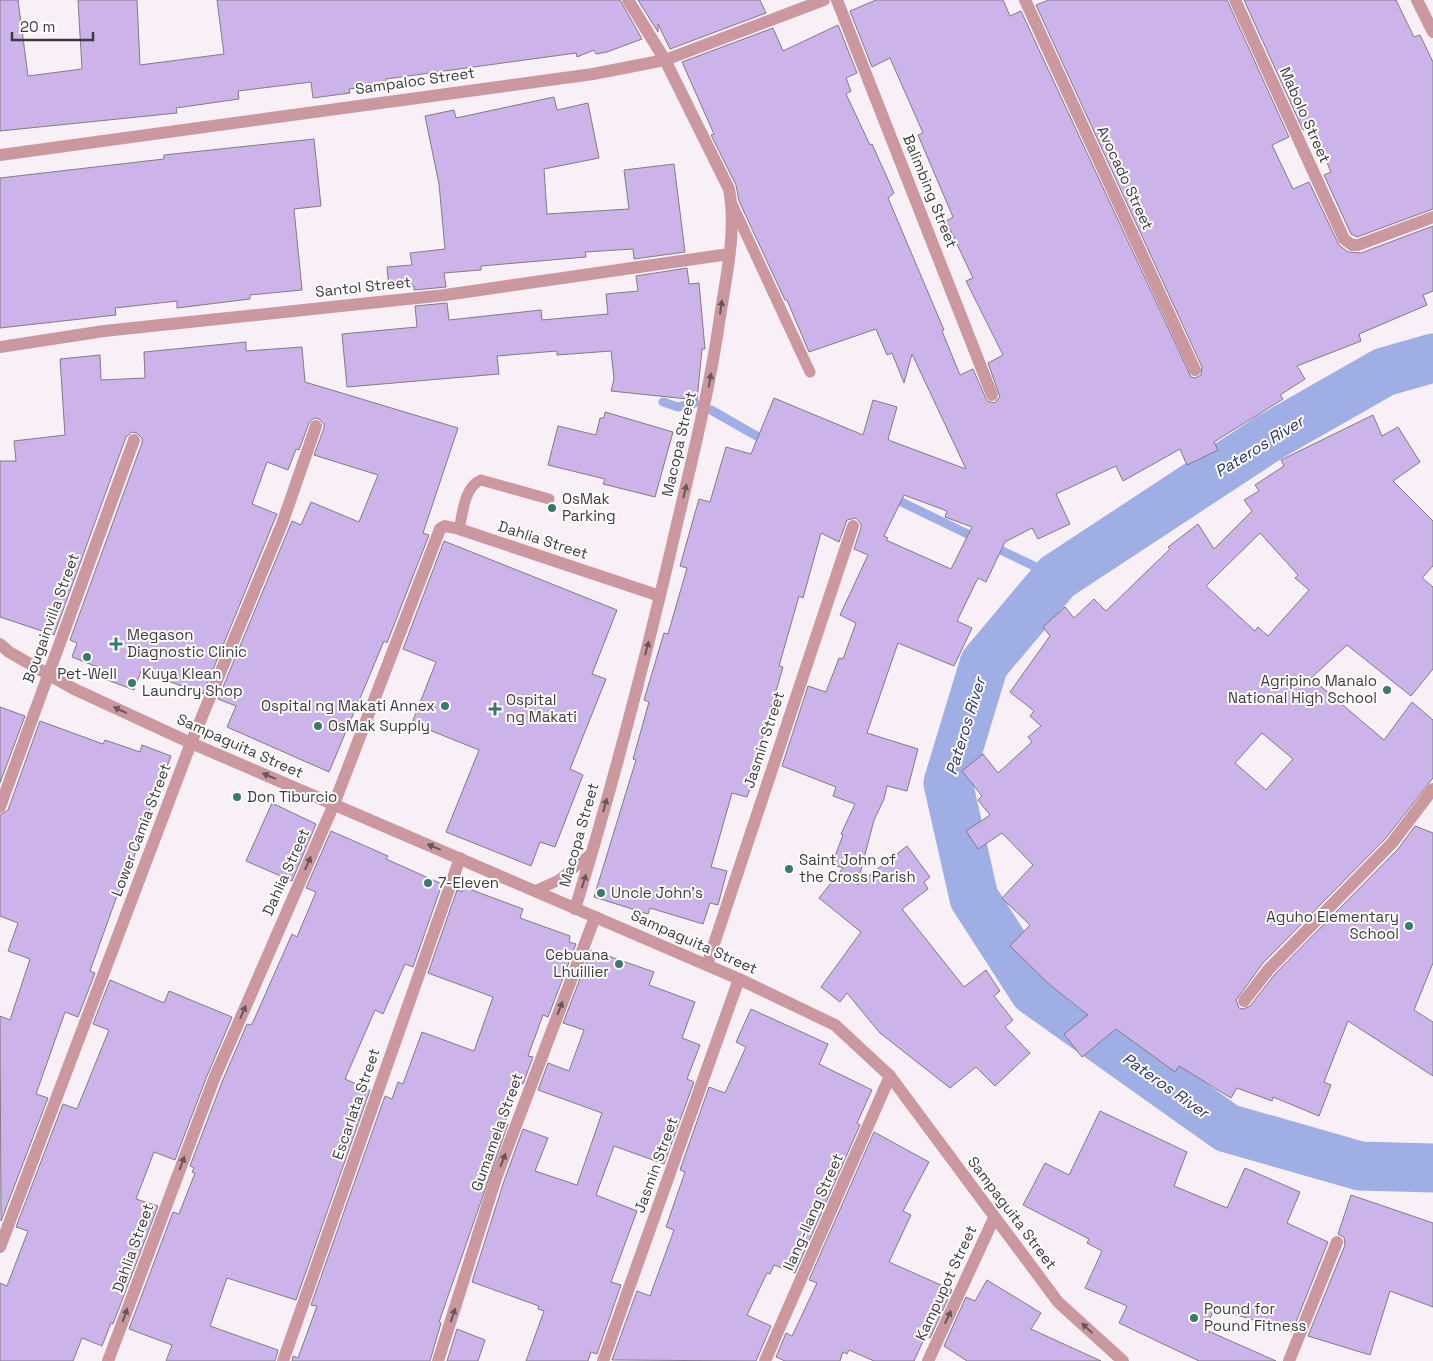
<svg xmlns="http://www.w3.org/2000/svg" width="1433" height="1361" font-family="'Space Grotesk',sans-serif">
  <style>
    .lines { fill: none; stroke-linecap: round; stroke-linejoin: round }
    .stream { stroke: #a0aee6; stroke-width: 9 }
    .river { stroke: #a0aee6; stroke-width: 49 }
    .building { fill: #ccb3ea; stroke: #807c85; fill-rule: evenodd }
    .service { stroke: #cc98a0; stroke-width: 11 }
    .minor { stroke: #cc98a0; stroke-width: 12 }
    .tertiary { stroke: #cc98a0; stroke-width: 12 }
    .oneway { fill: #69565b }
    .poi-dot { fill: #387b6c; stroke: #fff; stroke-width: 2 }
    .labels { text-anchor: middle; stroke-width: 4; stroke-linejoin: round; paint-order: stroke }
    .street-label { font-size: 15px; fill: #3e3a3d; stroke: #fff }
    .poi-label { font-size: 15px; fill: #3e3a3d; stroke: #fff; text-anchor: start }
    .water-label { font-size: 16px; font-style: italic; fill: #283172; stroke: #fff }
  </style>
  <rect width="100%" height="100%" fill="#f9eff6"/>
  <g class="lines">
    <path class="stream" d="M663,402L678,407L695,403
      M711,410L767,442
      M891,497L978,539
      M990,545L1057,577"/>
    <path class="river" d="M1433,358L1384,372L1270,437L1057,577L984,664L948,783L974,898L1034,991L1227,1128L1360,1166L1433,1168"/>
  </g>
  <path class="building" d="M0,0H18L28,76L82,69L78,0H137L140,65L224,54L217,0H620L642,39L607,52L596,54L594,50L577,57L576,53L386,79L387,84L349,89L350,93L313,98L311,82L238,91L239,99L176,108L177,113L0,131Z
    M638,0H760L766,13L670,49L658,24V32Z
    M876,0H1003L1010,16L1021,11L1191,377L1195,378L1201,375L1202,367L1036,5L1049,0H1227L1289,137L1272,145L1293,189L1309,182L1339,245L1348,252L1361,253L1433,226V291L1423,295L1427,305L1359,334L1361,341L1297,366L1305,379L1280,395L1283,399L1214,442L1218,450L1187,465L1180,449L1123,481L1116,466L1056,494L1070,524L1038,539L1032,528L1005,542L986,582L978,578L957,621L972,628L954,666L898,643L867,733L918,749L907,791L887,786L884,799L874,820L857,885L907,846L930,877L924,882L928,889L902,909L964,987L986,970L1000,991L994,996L1013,1020L1005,1027L1030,1053L995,1086L976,1067L950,1088L880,1033L847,993L840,1002L821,987L861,932L819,898L843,868L832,864L843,835L841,834L855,804L833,796L836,787L782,766L808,686L826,692L839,658L843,659L856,623L840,615L868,555L854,549L861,528V524L856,518L847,520L839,542L821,533L803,598L799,596L779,666L783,667L762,740L765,741L755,775L747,797L732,793L711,867L727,871L718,905L710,903L703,924L650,908L648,914L594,897L636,760L633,759L649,702L644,700L664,633L668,634L687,568L680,566L699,499L710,502L726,447L751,454L774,398L863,435L873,400L897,407L888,439L891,441L966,469L912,354L904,383L892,353L887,355L876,329L809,352L787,300H785L739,201L736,185L711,135L714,134L682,62L773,28L783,51L838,25L857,73L846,78L851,91L846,94L870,145L872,144L894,193L888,198L944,330L942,331L960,375L973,369L987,401L994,403L1000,397L988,363L1003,355L966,281L973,278L946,221L953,217L918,135L923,133L890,58L872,67L850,11ZM904,495L947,511L945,517L972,527L951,569L886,540L888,538L884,536Z
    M1244,0H1396L1414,37L1420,35L1433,62V209L1357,237L1351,234L1324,175L1331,172L1312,126L1303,130Z
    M554,97L557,110L588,103L599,158L544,169L547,214L629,209L624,170L674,164L685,252L634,259L633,249L585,252L586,257L481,266V270L444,273L446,287L414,290V286L389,288L387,267L412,265L410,253L445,249L439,184L425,116L454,110L456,118Z
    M314,139L321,206L294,209L302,290L250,295V299L177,308V301L115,308L116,315L0,328V178L164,159V155Z
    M687,268L689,284L699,283L705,349H702L697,400L611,391L614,379L611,351L557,355V351L497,356L499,374L347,387L342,334L417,327L415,306L447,303L449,320L541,310L542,320L608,314L606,294L638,291L636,276Z
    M246,342V351L302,347L305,382L458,428L423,533L429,535L387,643L384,641L329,772L227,727L236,706L218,699L292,521L301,525L311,502L359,522L378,475L314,455L324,428V424L319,419L314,418L309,423L299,450L296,449L288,470L267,462L252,504L277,514L203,694L141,671L134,690L97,676L100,668L72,657L77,643L70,640L142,443V438L137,433L132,432L126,437L54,635L0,617V461H16L14,441L65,435L60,359L100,355L101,380L145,378L144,352Z
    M605,412L673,432L655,497L603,484L605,479L548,465L558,426L596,435L600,418H604Z
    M1373,415L1382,436L1398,427L1420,462L1393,481L1433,521V566L1422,578L1433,587V669L1411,696L1347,645L1311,678L1384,740L1412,702L1433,720V778L1386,838L1263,963L1236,1000L1239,1008L1243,1009L1250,1006L1275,974L1398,849L1415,826L1433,833V963L1414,1010L1433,1022V1076L1348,1021L1324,1082L1331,1085L1319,1116L1273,1097L1272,1101L1237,1088L1231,1098L1179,1066L1175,1072L1116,1029L1082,1057L1064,1034L1088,1015L1050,985L1010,946L1030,925L1002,898L1033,865L1002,833L978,849L966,831L990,815L978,800L982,796L962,771L983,754L998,773L1032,742L1028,737L1041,726L1030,716L1034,711L1010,692L1050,636L1043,627L1065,607L1074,618L1094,599L1106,611L1170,549L1168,547L1198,524L1214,549L1252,511L1244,500L1259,491L1255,485L1284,466L1281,460ZM1260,533L1298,575L1295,578L1309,590L1268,636L1258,627L1255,631L1206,586ZM1262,733L1293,759L1266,790L1235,763Z
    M444,541L617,610L592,674L606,679L570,769L583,775L555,847L540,842L531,866L446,832L479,750L412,723L436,662L403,649Z
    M0,707L25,716L0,783Z
    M40,721L103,744L105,740L140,752L142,745L171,756L160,786L158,785L131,866L118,893L90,971L95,973L78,1017L65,1012L36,1094L48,1098L1,1221L0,1016L10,1020L30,959L8,951L18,923L0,916V815L8,810Z
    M272,803L316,824L292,881L246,861Z
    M331,831L388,856L386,859L442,884L413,967L405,964L383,1014L375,1010L345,1079L370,1090L296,1300L227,1278L210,1326L278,1350L275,1361H166L172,1345L129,1329L173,1212L179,1214L195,1173L192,1172L194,1168L190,1166L222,1082L247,1024L251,1025L253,1022L292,934L297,937L316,892L306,888Z
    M464,887L523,909L520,918L570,936L569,942L576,944L548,1017L543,1015L528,1056L533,1057L523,1084L519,1083L505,1123L508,1124L439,1322L441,1323L430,1361H292L293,1356L298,1358L317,1306L311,1305L385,1096L392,1099L398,1082L403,1084L422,1032L474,1051L493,997L428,973L457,890L462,892Z
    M591,950L654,972L649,985L695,1002L682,1038L700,1045L687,1079L694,1082L664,1164L614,1146L596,1195L637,1211L611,1282L621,1285L597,1354L591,1352L588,1361H526L544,1311L538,1309L539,1306L472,1282L504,1181L523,1129L548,1138L535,1171L577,1185L602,1113L538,1090L548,1063L569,1071L584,1030L563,1023Z
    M110,980L164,1003L169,991L232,1017L207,1076L175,1160L154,1152L136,1199L158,1206L113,1324L111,1323L102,1346L82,1338L73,1361H0V1283L7,1286L28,1231L16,1227L63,1104L77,1109L109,1030L93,1024Z
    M751,1009L828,1044L819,1064L872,1090L857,1123L860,1125L795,1273L774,1265L770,1274L767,1273L747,1315L771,1326L756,1361L612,1360L637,1291L650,1296L674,1230L666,1227L685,1172L680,1170L709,1087L725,1093L746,1047L736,1042Z
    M1100,1111L1187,1152L1174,1186L1227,1208L1245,1168L1300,1192L1287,1223L1328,1242L1292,1332L1214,1308L1206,1330L1276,1361H1199L1119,1323L1127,1306L1085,1288L1102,1251L1087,1243L1089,1239L1023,1205L1045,1163L1069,1175Z
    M874,1132L929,1162L903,1211L911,1215L889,1262L952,1290L930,1338L926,1335L914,1361H874L849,1350L847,1354L843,1352L840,1361H785L776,1357L786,1333L792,1336L794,1332L817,1283L809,1280Z
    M1351,1195L1433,1223V1307L1390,1291L1370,1355L1308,1336L1345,1245L1344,1237L1338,1234Z
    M987,1280L1041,1313L1031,1329L1101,1361H967L944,1346L966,1297L975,1301Z
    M457,1329L485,1340L478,1361H447Z"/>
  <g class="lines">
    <path class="service" d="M732,204L810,372
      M459,529C463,513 464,487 481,480L549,499
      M535,891L559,880L592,853"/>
    <path class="minor" d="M837,0L992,395
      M1025,0L1195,370
      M1235,0L1344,239L1352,245H1358L1433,217
      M1417,0L1433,32
      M0,155L593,74L665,60L824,0
      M0,347L104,331L445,295L729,254
      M0,807L134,440
      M575,909C614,782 647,653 677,524C693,456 710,387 720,317C726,276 737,231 729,189L665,60L628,0
      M707,965L853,526
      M1244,1001L1269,969L1392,843L1433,789
      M0,1247L191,743L282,524L316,426
      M108,1361L214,1079L334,804L440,529L445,526L459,529L660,596
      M283,1361L460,858
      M438,1361L496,1178L595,917
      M603,1361L739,979
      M765,1361L890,1076
      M928,1361L994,1218
      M1289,1361L1337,1242"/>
    <path class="tertiary" d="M0,644L9,652L74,689L191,743L739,979L835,1025L890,1076L1058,1302L1123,1361"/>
  </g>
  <defs><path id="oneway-solid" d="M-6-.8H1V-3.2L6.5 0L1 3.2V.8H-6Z" transform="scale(1.25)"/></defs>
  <g class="oneway">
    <use href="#oneway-solid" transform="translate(721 307) rotate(-82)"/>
    <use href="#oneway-solid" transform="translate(710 380) rotate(-79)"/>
    <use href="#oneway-solid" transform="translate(685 491) rotate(-77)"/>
    <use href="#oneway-solid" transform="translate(647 648) rotate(-75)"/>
    <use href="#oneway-solid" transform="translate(120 710) rotate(-155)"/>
    <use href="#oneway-solid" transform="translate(269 776) rotate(-157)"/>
    <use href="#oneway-solid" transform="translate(605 805) rotate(-75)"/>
    <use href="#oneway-solid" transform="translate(434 847) rotate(-157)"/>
    <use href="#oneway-solid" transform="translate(308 863) rotate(-66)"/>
    <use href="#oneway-solid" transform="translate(584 881) rotate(-73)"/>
    <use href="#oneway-solid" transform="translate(560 1008) rotate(-69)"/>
    <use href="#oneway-solid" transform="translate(243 1012) rotate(-66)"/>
    <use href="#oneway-solid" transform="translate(503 1160) rotate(-69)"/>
    <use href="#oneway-solid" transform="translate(182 1163) rotate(-70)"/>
    <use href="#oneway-solid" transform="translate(125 1315) rotate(-70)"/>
    <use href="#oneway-solid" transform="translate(453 1315) rotate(-72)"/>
    <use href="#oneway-solid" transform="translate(948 1317) rotate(-65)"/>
    <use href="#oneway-solid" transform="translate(1087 1328) rotate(-137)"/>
  </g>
  <g class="poi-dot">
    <circle cx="552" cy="508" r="5"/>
    <path d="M113.5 636.5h5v5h5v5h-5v5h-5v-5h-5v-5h5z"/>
    <circle cx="87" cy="657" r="5"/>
    <circle cx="132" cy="683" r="5"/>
    <circle cx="1387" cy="690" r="5"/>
    <circle cx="445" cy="706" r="5"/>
    <path d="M492.5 701.5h5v5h5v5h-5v5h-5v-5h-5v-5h5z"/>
    <circle cx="318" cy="726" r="5"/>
    <circle cx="237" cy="797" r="5"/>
    <circle cx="789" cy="869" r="5"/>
    <circle cx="428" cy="883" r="5"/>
    <circle cx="601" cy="893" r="5"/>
    <circle cx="1409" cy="926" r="5"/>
    <circle cx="619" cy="964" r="5"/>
    <circle cx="1194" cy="1318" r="5"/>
  </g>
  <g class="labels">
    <g class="street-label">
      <text transform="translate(415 81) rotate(-8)" y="5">Sampaloc Street</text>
      <text transform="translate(1305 115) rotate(66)" y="5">Mabolo Street</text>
      <text transform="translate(1125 178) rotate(65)" y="5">Avocado Street</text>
      <text transform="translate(930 191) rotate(68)" y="5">Balimbing Street</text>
      <text transform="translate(363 287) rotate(-6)" y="5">Santol Street</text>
      <text transform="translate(679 444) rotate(-77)" y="5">Macopa Street</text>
      <text transform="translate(543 540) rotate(18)" y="5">Dahlia Street</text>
      <text transform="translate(51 618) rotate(-70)" y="5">Bougainvilla Street</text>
      <text transform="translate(764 740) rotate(-72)" y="5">Jasmin Street</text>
      <text transform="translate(240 746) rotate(24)" y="5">Sampaguita Street</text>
      <text transform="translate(141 830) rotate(-69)" y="5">Lower Camia Street</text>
      <text transform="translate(579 835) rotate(-74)" y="5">Macopa Street</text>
      <text transform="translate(286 872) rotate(-66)" y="5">Dahlia Street</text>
      <text transform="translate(694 942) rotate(24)" y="5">Sampaguita Street</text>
      <text transform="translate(356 1104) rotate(-71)" y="5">Escarlata Street</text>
      <text transform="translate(497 1132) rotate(-70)" y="5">Gumamela Street</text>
      <text transform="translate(656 1165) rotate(-70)" y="5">Jasmin Street</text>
      <text transform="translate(813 1212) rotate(-66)" y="5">Ilang-Ilang Street</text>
      <text transform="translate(1012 1213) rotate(53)" y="5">Sampaguita Street</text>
      <text transform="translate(133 1248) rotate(-70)" y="5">Dahlia Street</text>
      <text transform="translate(946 1283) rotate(-65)" y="5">Kampupot Street</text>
    </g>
    <g class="poi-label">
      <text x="562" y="504">OsMak<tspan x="562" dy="17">Parking</tspan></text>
      <text x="127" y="640">Megason<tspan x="127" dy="17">Diagnostic Clinic</tspan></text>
      <text x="87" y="679" text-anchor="middle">Pet-Well</text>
      <text x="142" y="679">Kuya Klean<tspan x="142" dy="17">Laundry Shop</tspan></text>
      <text x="1377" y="686" text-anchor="end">Agripino Manalo<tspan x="1377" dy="17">National High School</tspan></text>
      <text x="506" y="705">Ospital<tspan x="506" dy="17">ng Makati</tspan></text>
      <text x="435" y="711" text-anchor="end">Ospital ng Makati Annex</text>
      <text x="328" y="731">OsMak Supply</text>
      <text x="247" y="802">Don Tiburcio</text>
      <text x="799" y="865">Saint John of<tspan x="799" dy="17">the Cross Parish</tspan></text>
      <text x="438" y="888">7-Eleven</text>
      <text x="611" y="898">Uncle John's</text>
      <text x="1399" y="922" text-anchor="end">Aguho Elementary<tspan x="1399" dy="17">School</tspan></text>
      <text x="609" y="960" text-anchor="end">Cebuana<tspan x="609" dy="17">Lhuillier</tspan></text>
      <text x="1204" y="1314">Pound for<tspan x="1204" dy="17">Pound Fitness</tspan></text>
    </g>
    <g class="water-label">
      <text transform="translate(1259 446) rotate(-32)" y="6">Pateros River</text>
      <text transform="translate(965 726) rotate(-73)" y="6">Pateros River</text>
      <text transform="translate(1166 1085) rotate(35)" y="6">Pateros River</text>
    </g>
  </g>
  <path d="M12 32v8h81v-8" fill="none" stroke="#3e3a3d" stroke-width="2.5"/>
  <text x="20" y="32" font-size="15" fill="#3e3a3d" stroke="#ffffff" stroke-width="4" paint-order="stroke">20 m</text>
</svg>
